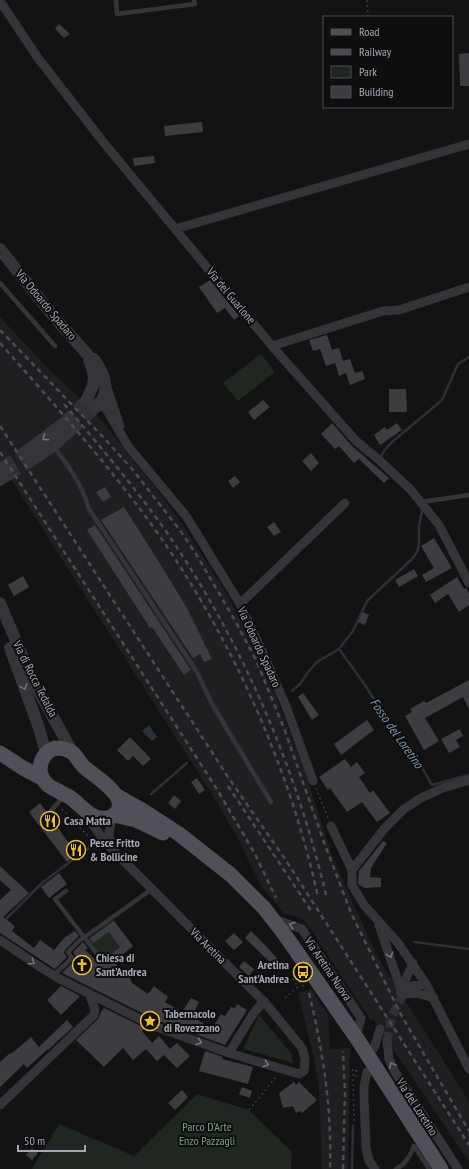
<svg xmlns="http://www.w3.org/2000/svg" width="469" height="1169" font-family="'PT Sans Narrow',sans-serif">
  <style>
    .built { fill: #1f1f21 }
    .green { fill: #1f2720 }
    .water { fill: #293038 }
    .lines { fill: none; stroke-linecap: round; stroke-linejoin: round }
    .stream { stroke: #293038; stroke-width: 2.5 }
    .building { fill: #3d3d41 }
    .minor-tunnel { stroke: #303134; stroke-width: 9; stroke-dasharray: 9 4.5; stroke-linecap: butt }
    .tertiary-tunnel { stroke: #303134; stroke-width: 12; stroke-dasharray: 12 6; stroke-linecap: butt }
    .path { stroke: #3a3b40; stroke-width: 1.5; stroke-dasharray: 2 3; stroke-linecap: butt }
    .service { stroke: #343439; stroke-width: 4.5 }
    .minor { stroke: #343439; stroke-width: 9 }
    .tertiary { stroke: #343439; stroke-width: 12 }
    .primary { stroke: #505158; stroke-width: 15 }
    .rail { stroke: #4b4c52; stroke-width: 2.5; stroke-dasharray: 5 4; stroke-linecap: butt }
    .oneway { stroke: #72747d }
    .labels { text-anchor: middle; stroke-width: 4; stroke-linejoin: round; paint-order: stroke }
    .street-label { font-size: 12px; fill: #a4a8b5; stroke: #0e0e0f }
    .poi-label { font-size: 12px; font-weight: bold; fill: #a4a8b5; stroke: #0e0e0f; text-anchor: start }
    .park-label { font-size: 12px; fill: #7ba080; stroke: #0e0e0f }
    .water-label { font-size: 13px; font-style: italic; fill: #7b94b0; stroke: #0e0e0f }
  </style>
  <rect width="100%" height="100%" fill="#131314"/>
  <path class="built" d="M0,317L41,361L101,420L163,497L187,531L228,596L249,636L274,692L305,773L332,855L351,899L380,961L469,1101V1162L373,1019L371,1021L313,932L302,918L284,913L261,886L237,837L213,796L167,724L0,462Z
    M311,989L328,1015L330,1049L350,1048L348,1169H322L319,1089L314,1059L298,993Z"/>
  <path class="green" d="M261,354L275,372L238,401L223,383Z
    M113,919L133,946L108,966L87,939Z
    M259,1015L291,1053L293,1063L243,1049Z
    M197,1094L249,1110L292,1152L291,1169H32L59,1124L134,1156Z"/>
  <path class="water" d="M149,725L157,737L152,741L142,731Z"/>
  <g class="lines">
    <path class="stream" d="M380,458L384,451L392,442L442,400L458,364L469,357
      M339,649L365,685L390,725L413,752L432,785L469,775
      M292,691L300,684L308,672L317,662L339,649L353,631L367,601L411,560L417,552L419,544V526L422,510L421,508
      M151,794L187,763
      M5,920L43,882L94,844
      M414,942L469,949
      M352,1169L353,1126"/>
  </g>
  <path class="building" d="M59,24L70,34L64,38L55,29Z
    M469,53V86H460L459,54Z
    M202,122L203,132L165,136L164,126Z
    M154,156L155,163L134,166L133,158Z
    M210,280L239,316L234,320L225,308L217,313L199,287Z
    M327,335L332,350L339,348L343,361L350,359L355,373L362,371L365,379L350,385L346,373L339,376L335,363L326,366L320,349L313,351L309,340Z
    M389,389H406L407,412H389Z
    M263,400L270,407L254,420L248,412Z
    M332,423L352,446L389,478L384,483L359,459L354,463L339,446L335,449L321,434Z
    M397,423L402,430L380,445L374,435L385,427L387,430Z
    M311,453L319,463L311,471L302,461Z
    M235,476L240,482L233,488L228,481Z
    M105,487L111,497L103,502L96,492Z
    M124,507L157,559L187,608L212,659L204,662L200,654L193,658L101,520Z
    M274,522L281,532L274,536L267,527Z
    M95,525L191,670L184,675L152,627L150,628L87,530Z
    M434,538L452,568L426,582L422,575L434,568L421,546Z
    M414,569L418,576L399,587L395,580Z
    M23,576L29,587L14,596L8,585Z
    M457,577L464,589L466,588L469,593V605L459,612L448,594L435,603L430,595Z
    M363,612L369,615L365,625L358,622Z
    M469,680V709L463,697L425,718L439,741L424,750L405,716L412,712L410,709L424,701L426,703Z
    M303,693L319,715L312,720L298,697Z
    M367,720L374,730L341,755L334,744Z
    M460,729L463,736L456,740L460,747L449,753L441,739Z
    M130,737L151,759L143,766L133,756L128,761L117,750Z
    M345,759L351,767L357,762L365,773L359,777L370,793L373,790L390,813L377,822L362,802L347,812L330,788L328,790L319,777Z
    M197,778L205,790L199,794L191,782Z
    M174,795L181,801L175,809L168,803Z
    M40,803L73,849L77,846L80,851L67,862L29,812Z
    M383,841L387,843L371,868L370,877L381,878V887L365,888L359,885L358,883L359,871Z
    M0,866L29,893L3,917L15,926L12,931L34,948L40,940L54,950L64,938L75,931L79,936L65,950L64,953L67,957L55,969L0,933V900L11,890L0,880Z
    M59,873L67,884L49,898L41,887Z
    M114,921L133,946L113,962L129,976L132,983L142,990L148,994L154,986L168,997L165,1002L182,1012L191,998L199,1002L192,1016L212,1029L221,1014L225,1016L231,1007L235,1008L237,1004L247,1010L225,1045L156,1020L62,973L75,960L76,957L73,952L83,942L88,948L85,950L99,963L120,947L109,932L93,943L90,938Z
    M251,931L265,945L283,965L278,970L245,938Z
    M234,933L243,942L234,950L225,941Z
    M244,961L254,969L249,976L239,967Z
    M61,986L80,996L61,1015L47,1000Z
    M104,1008L145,1028L142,1031L152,1043L159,1036L170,1049L177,1043L190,1056L177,1068L164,1055L157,1061L146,1049L133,1060L123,1048L104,1067L76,1040L98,1019L101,1012Z
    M67,1020L73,1027L48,1050V1049L27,1068L24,1064L0,1087V1062L10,1053L11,1054L31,1037L39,1047Z
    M205,1051L223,1057L222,1059L253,1067L248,1084L199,1071Z
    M294,1082L296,1085L299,1082L317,1100L302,1113L300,1111L296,1113L293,1106L283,1108L279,1093Z
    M242,1087L252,1091L250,1098L239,1094Z
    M182,1090L188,1097L175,1110L168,1103Z
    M32,1148L38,1153L32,1160L26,1155Z"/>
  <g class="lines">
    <path class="minor-tunnel" d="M387,1041L392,1016L403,994"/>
    <path class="tertiary-tunnel" d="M64,423L86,401
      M71,430L95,408
      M3,467L25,452
      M8,475L31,461"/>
    <path class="path" d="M367,0L368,17
      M316,788L328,818
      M62,809L93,841
      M285,998L298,987L293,979L296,977L305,989
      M356,1077V1071L359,1072
      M249,1110L276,1077
      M355,1120H354L353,1069L357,1071"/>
    <path class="service" d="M116,0L117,14L195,4L194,0
      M0,283L55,346
      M54,447C69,467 82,484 89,509L197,672L212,704L271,802
      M421,502L469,495
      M50,812L63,797
      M66,891L55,899L100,958
      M54,975L72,958L68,952L79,941L152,889
      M396,1169C406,1164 410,1156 414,1146L429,1169"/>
    <path class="minor" d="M0,1L38,58L104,143L272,346L356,441L378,459L410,489L439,525L469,583
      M175,229L469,144
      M272,346L383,311L399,310L469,287
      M106,385L120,426
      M95,408L99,406L105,407L128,446L186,516L240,604L262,651L286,706L313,781
      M240,604L345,503
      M469,780L443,788L421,798L404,809L384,829L352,870V885L364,905L398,943L426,984L469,1069
      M331,826L352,870
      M111,847L109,833L112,817
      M274,919L302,929L361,1018L356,1037
      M379,925L401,990
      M0,940L40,967L58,978L154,1026L229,1053L299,1074L304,1071L305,1059L302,1048L267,1005L104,841L85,813
      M400,992L413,963
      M403,994L417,993L434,998
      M403,994L412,986L426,984
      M387,1041L389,1059L395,1072L458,1169
      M374,1048L380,1029
      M229,1053L253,1014L264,1001
      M367,1072L364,1086V1096L366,1148L369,1161L375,1169
      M0,1105L94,1015L95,1009L89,993"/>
    <path class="tertiary" d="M0,249L55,318L88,355L94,376L93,386L86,401
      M94,359C101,369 110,385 103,398C101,402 97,404 95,408
      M25,452L64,423
      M31,461L53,446L71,430
      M0,469L3,467
      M0,480L8,475
      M0,603L33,681L73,753
      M10,648L39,728L46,753"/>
    <path class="primary" d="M55,748C61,748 68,749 73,753C77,757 80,763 84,767C94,776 129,796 117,812C114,815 111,818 107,818C92,821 82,806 71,798C64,793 54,790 48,785C34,773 40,754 55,748Z
      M0,753L23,768L42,778
      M117,796L142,810L179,834L231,875L264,908L285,935L356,1037L441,1169
      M114,815L136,820L163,833"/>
    <path class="rail" d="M0,330L103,437L132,469L179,529L196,554L233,617L256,660L285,731L325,845L351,913L400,1013L469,1131
      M0,343C53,403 107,463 154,528C231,636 290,768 318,897
      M64,404C98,444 132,484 163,527C240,637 295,764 326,895
      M0,426L228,777L285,859L469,1145
      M0,452L218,791L255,854L276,898
      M228,786L312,912
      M309,993C323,1051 332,1109 330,1169
      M343,1169L345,1094L343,1051"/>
  </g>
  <defs><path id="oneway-chevron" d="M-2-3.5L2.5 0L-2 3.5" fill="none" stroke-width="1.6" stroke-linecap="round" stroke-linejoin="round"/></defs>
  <g class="oneway">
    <use href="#oneway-chevron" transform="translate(45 438) rotate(144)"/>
    <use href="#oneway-chevron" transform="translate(24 687) rotate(70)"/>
    <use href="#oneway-chevron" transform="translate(292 925) rotate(-161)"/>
    <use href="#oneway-chevron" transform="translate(390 955) rotate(71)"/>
    <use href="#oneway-chevron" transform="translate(32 962) rotate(35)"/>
    <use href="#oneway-chevron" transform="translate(199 1042) rotate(20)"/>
    <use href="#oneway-chevron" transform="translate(266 1064) rotate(18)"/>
    <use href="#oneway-chevron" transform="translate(392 1065) rotate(-115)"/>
  </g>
  <defs>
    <g id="restaurant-ring" transform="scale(1)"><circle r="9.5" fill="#0e0e0f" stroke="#f0bd2f" stroke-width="1.5"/><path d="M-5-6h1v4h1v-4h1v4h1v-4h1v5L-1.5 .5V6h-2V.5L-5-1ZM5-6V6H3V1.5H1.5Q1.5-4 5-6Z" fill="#f0bd2f"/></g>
    <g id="church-ring" transform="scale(1)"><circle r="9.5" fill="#0e0e0f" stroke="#f0bd2f" stroke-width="1.5"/><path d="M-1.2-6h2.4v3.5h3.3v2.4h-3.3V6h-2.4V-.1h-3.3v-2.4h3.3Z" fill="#f0bd2f"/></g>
    <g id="bus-ring" transform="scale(1)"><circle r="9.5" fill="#0e0e0f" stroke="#f0bd2f" stroke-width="1.5"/><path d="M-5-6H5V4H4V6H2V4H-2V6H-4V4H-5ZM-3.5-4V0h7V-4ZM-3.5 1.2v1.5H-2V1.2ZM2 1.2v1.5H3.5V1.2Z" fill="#f0bd2f"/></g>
    <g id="sight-ring" transform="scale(1)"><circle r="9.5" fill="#0e0e0f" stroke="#f0bd2f" stroke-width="1.5"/><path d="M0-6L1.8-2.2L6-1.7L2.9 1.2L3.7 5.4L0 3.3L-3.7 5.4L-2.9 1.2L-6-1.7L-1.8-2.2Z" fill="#f0bd2f"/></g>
  </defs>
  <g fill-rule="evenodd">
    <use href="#restaurant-ring" x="50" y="821"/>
    <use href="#restaurant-ring" x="76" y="850"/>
    <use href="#church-ring" x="82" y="965"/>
    <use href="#bus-ring" x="303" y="972"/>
    <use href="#sight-ring" x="150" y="1021"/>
  </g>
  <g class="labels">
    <g class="street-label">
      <text transform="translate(231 296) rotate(50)" y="4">Via del Guarlone</text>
      <text transform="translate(46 305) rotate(50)" y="4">Via Odoardo Spadaro</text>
      <text transform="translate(259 647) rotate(65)" y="4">Via Odoardo Spadaro</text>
      <text transform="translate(35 679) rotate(63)" y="4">Via di Rocca Tedalda</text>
      <text transform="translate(208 946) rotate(45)" y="4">Via Aretina</text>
      <text transform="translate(328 969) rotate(56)" y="4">Via Aretina Nuova</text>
      <text transform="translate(417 1107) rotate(57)" y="4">Via del Loretino</text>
    </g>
    <g class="poi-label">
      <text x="64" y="825">Casa Matta</text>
      <text x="90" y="847">Pesce Fritto<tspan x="90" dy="14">&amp; Bollicine</tspan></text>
      <text x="96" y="962">Chiesa di<tspan x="96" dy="14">Sant'Andrea</tspan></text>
      <text x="289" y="969" text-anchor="end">Aretina<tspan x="289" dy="14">Sant'Andrea</tspan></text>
      <text x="164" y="1018">Tabernacolo<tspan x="164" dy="14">di Rovezzano</tspan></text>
    </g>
    <g class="park-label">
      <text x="207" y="1131">Parco D'Arte<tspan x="207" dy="14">Enzo Pazzagli</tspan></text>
    </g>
    <g class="water-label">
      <text transform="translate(397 733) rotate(55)" y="5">Fosso del Loretino</text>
    </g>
  </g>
  <rect x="323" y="16" width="130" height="92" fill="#0e0e0f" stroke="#4a4c51"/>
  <rect x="331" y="29" width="20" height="6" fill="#505158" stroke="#4a4c51"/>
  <text x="359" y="36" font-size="12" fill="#a4a8b5">Road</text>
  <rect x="331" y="49" width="20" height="6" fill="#4b4c52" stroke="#4a4c51"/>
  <text x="359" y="56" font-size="12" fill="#a4a8b5">Railway</text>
  <rect x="331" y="66" width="20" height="12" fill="#1f2720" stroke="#4a4c51"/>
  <text x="359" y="76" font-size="12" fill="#a4a8b5">Park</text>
  <rect x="331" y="86" width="20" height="12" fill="#3d3d41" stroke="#4a4c51"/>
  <text x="359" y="96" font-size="12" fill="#a4a8b5">Building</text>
  <path d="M18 1145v6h67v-6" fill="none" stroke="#a4a8b5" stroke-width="2"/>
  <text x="24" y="1145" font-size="12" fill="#a4a8b5" stroke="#0e0e0f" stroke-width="3" paint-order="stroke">50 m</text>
</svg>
